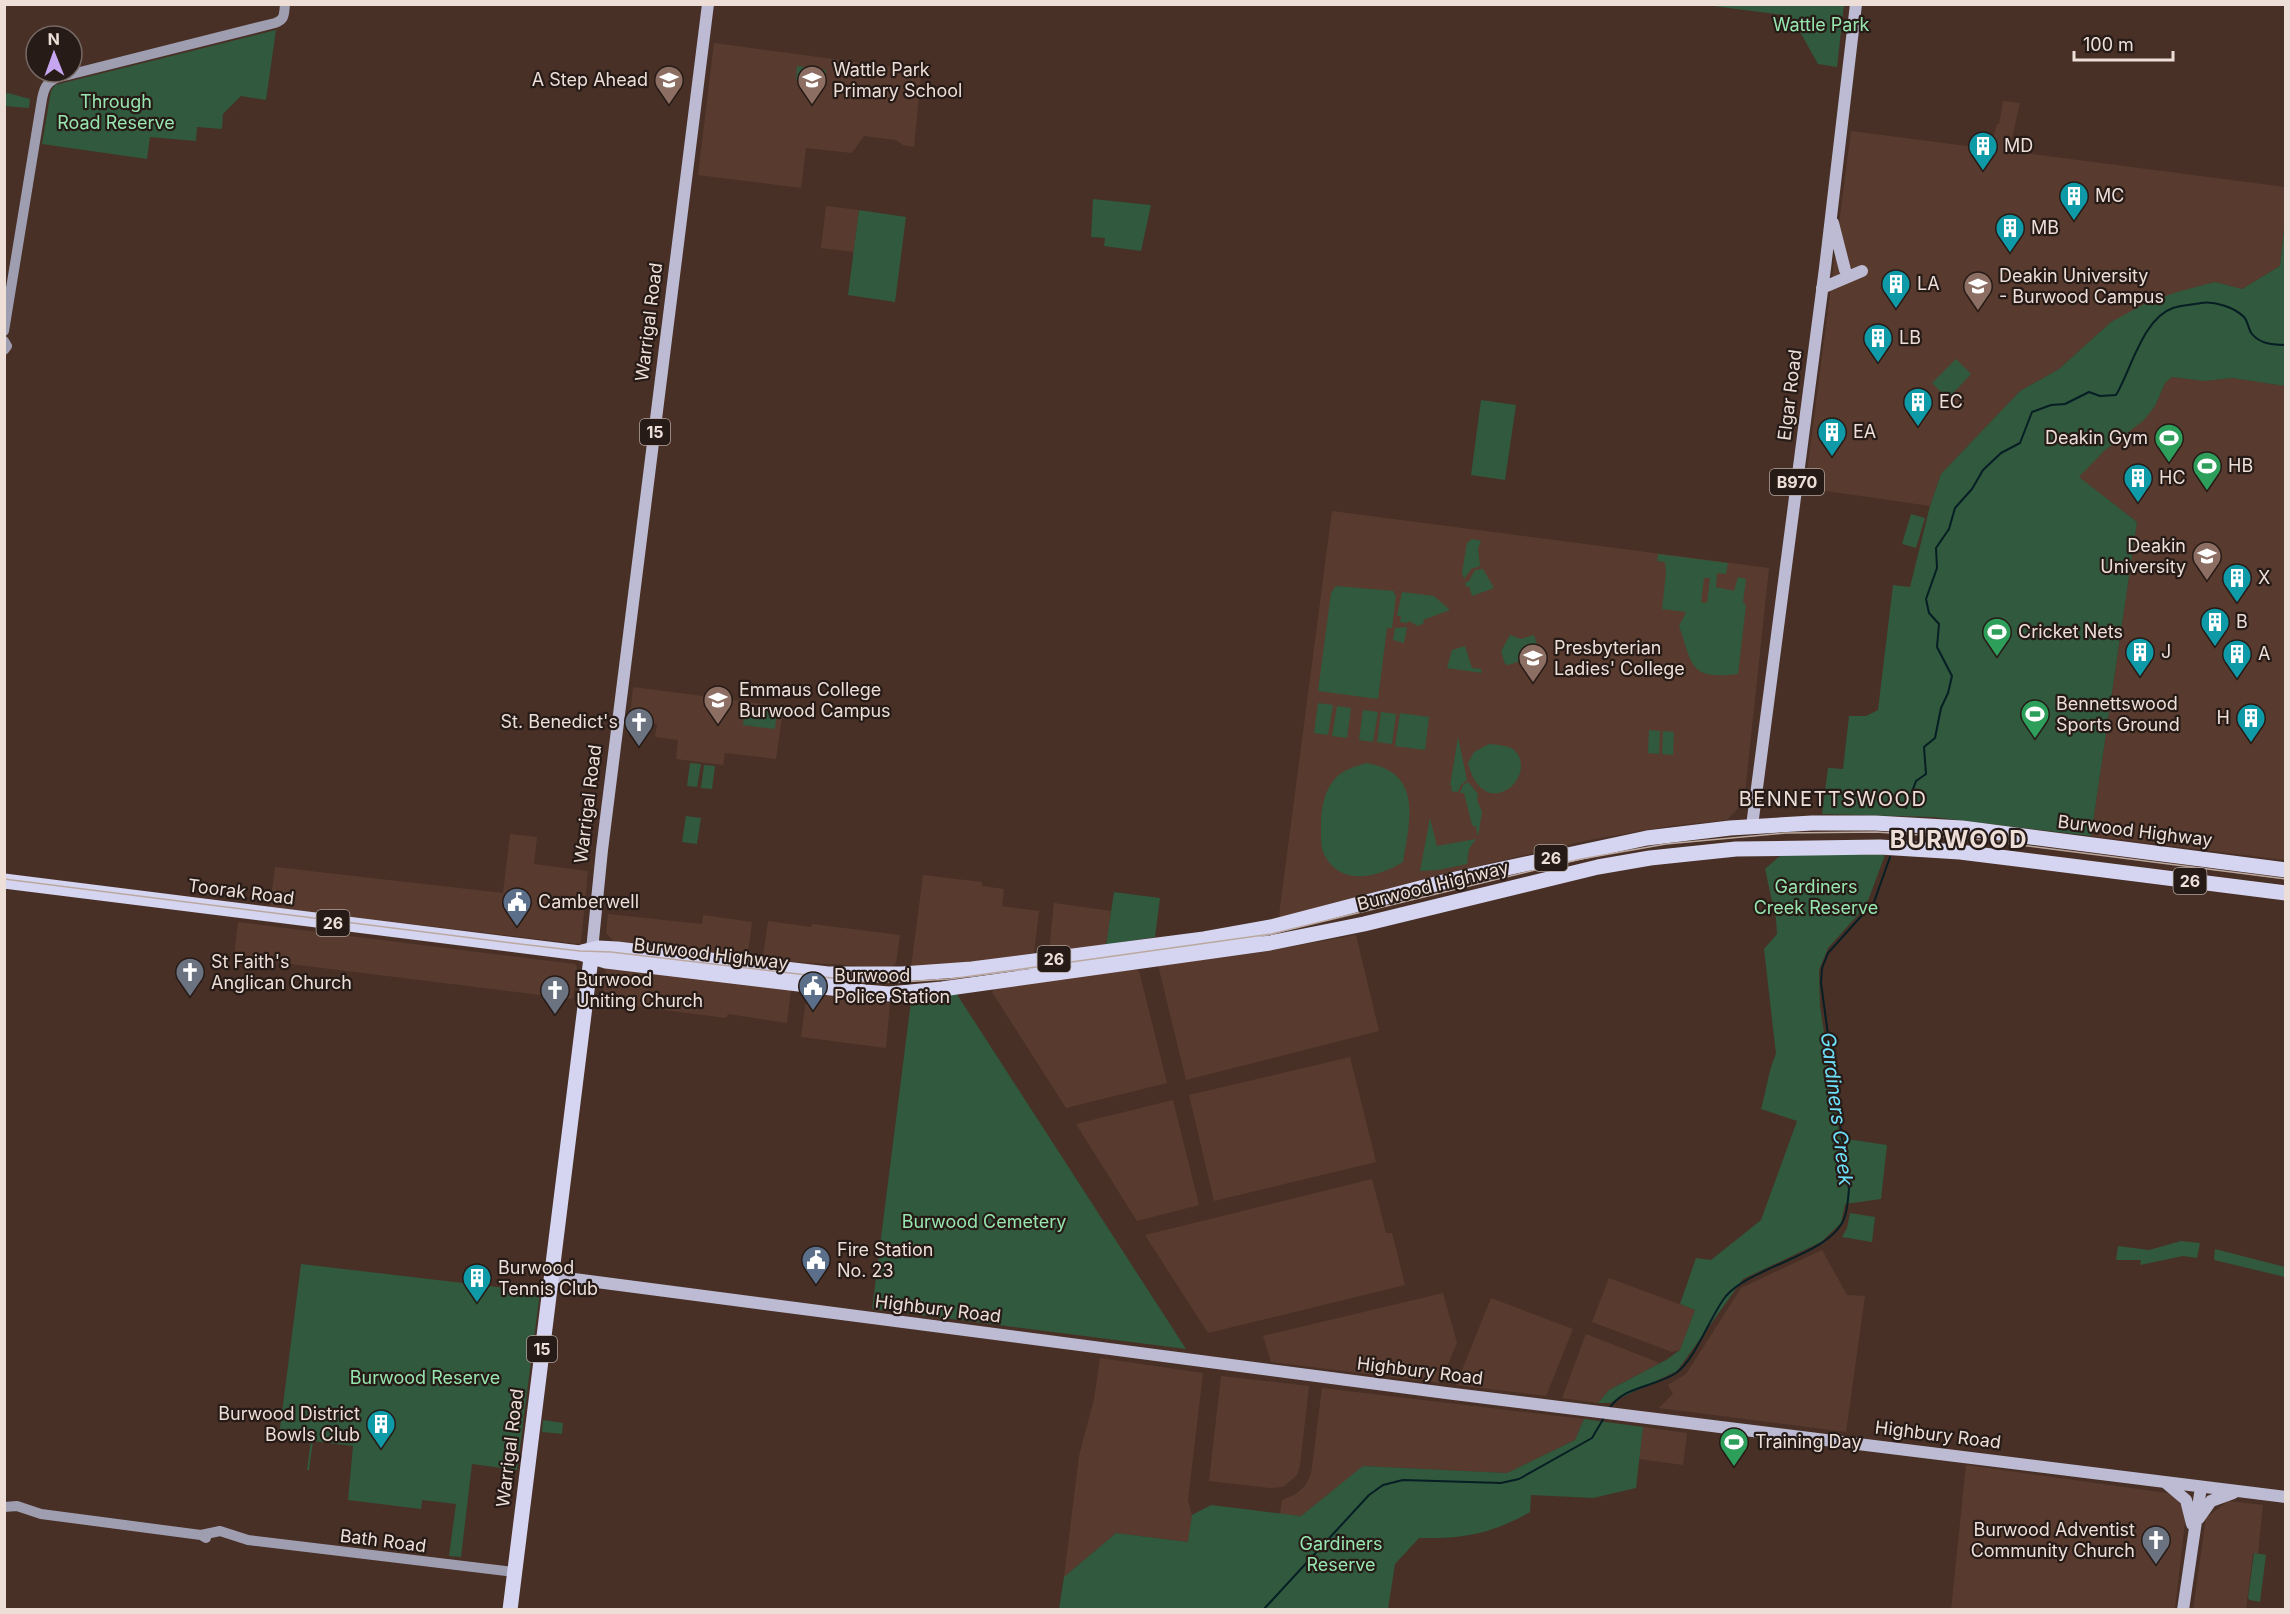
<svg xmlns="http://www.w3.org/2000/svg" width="2290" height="1614" font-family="Inter,sans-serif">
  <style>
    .built { fill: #583b2e }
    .green { fill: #30593d; fill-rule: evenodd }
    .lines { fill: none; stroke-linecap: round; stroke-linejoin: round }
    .stream { stroke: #061e24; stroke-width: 2 }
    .secondary { stroke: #9f9eb1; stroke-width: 10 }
    .primary { stroke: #bcbbd3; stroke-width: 12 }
    .highway { stroke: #d6d5f1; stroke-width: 15 }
    .tram { stroke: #baa8a0; stroke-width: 1.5 }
    .labels { text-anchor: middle; stroke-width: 4.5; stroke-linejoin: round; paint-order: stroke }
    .shield { fill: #261b17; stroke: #b1a49d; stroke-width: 1.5 }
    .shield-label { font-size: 16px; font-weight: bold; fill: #edded7 }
    .park-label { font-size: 18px; fill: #97e6af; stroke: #261b17 }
    .poi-label { font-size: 18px; fill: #edded7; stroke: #261b17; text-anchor: start }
    .street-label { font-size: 18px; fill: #edded7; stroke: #261b17 }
    .neighbourhood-label { font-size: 20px; letter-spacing: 1.5px; fill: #edded7; stroke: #261b17 }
    .water-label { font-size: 20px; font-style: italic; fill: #6ee0fa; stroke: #261b17 }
    .district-label { font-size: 24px; font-weight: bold; letter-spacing: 1.5px; fill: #edded7; stroke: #261b17 }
  </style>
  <rect width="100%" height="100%" fill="#483026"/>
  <path class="built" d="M714,43L915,70L921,76L914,147L903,145L896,140L864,136L852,153L806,148L801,188L698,175Z
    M2003,101L2020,103L2009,151L2285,187V219L2280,266L2242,289L2215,282L2111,322L2059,369L2020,391L1941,474L1930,506L1805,488L1851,131L1990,149L1997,124H1999Z
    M826,206L859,210L854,252L821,248Z
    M2172,377L2205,381L2232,378L2285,386V860L2091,836L2137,522L2078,477L2105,450L2155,406L2165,383Z
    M1332,511L1769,568L1744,802L1727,820L1670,826L1589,840L1431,877L1281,917L1279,915Z
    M633,687L779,706L783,711L776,759L725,753L723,765L676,759L678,740L655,737L657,724L642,723L634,734L628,733Z
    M510,834L537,837L534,864L588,871L581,943L579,944L270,907L275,867L503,893Z
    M923,875L982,882V886L1004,889L1002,906L1039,911L1034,953L971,963L911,967Z
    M1054,903L1111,911L1106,945L1049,951Z
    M608,914L702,924L703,915L752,922L747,960L613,941L606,933Z
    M768,921L811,927L812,924L900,935L896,963L892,967H878L765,960L763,957Z
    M238,922L575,964L577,967L573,999L234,957Z
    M1356,935L1379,1031L1186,1080L1158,965L1256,953Z
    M606,967L791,990L787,1023L728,1014L726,1018L602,1002Z
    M1134,968L1139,971L1167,1083L1066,1108L992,992L994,989Z
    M807,992L890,1003L886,1048L801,1037Z
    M1350,1057L1376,1162L1214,1201L1189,1095Z
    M1173,1100L1199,1205L1137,1221L1076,1124Z
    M1372,1179L1386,1233H1392L1405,1285L1208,1333L1145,1235Z
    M1822,1250L1847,1295L1865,1296L1846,1432L1659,1408L1673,1394L1668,1385L1686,1374L1741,1288Z
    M1609,1278L1695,1310L1680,1350L1672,1352L1592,1322Z
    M1443,1293L1457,1343L1440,1383L1271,1362L1263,1336Z
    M1491,1298L1573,1329L1546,1396L1456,1385Z
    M1586,1334L1660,1363L1609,1390L1598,1403L1562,1398Z
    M1100,1358L1203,1373L1188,1500L1192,1515L1189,1542L1116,1533L1064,1577L1079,1456L1094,1399Z
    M1221,1376L1309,1386L1300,1466L1297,1475L1283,1487L1270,1488L1209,1481Z
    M1322,1388L1584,1419L1575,1440L1507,1473L1364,1466L1301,1516L1280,1514L1282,1500L1296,1494L1305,1486L1311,1474Z
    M1643,1427L1687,1433L1683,1465L1639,1459Z
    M1966,1465L2167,1493L2175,1497L2185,1510V1522L2175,1609L1951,1610Z
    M2228,1501L2263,1505L2258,1553H2253L2246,1609L2193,1610L2206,1518Z"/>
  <path class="green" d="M1705,5H1844L1837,67L1818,64L1791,16Z
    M276,30L266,100L241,96L223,114L222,129L197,127L196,141L150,137L147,159L42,144L51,91L55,85Z
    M797,66L826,70L823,84L796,80Z
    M8,93L30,99L29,108L5,106V94Z
    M1093,199L1151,205L1141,251L1104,246L1105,238L1091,237Z
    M859,210L906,217L895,302L848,295Z
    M2285,219V386L2232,378L2205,381L2172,377L2165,383L2155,406L2144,420L2105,450L2079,477L2137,522L2091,836L1933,817L1822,814L1828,768L1843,769L1849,716H1866L1878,710L1893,585L1910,587L1930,506L1941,474L2020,391L2059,369L2111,322L2146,303L2177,292L2215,282L2242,289L2280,266Z
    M1956,359L1971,374L1948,399L1932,383Z
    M1481,400L1516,405L1505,480L1471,475Z
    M1911,514L1925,518L1916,548L1902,544Z
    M1472,539L1481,541L1478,548L1480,566L1471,569L1464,579L1462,573L1467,543Z
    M1658,554L1728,563L1726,574L1717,573L1716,587L1734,591L1738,577L1746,579L1743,602L1746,605L1738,674C1688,680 1693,665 1679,626L1686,612L1662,609L1666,573L1665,562L1657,561ZM1704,578H1710L1707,603L1701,602Z
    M1483,569L1494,588L1472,596L1469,586L1466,587L1465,583L1469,581L1475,570Z
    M1336,586L1394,591V594L1396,595L1392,628H1387L1378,699L1318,691L1331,593Z
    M1402,592L1434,596L1450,610L1423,620L1424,623L1418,626L1409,621L1407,623L1400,622L1401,616H1397Z
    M1407,627L1404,643L1393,640L1395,628Z
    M1510,635L1521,639L1534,635L1539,651L1536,656L1508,665L1505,664L1501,651Z
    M1465,646L1472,668L1481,669L1482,673L1447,668L1452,650Z
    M1318,703L1333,705L1328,735L1314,733Z
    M1337,706L1351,708L1347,738L1332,736Z
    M745,707L777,711L775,729L743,725Z
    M1363,710L1378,712L1373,742L1359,740Z
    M1381,712L1396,714L1392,744L1377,742Z
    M1400,713L1429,717L1425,750L1395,746Z
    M1649,730L1660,731L1659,754L1648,753Z
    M1663,731L1674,732L1673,755L1662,754Z
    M1458,737L1467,780L1461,785L1458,792L1451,791L1452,786H1450Z
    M1489,744C1496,745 1510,745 1515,751C1539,777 1484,825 1468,763L1474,752Z
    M690,763L701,764L697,787L687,786Z
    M1366,763C1423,772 1410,820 1403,862C1380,876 1342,888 1325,856C1320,848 1321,833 1321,824C1321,809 1324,792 1334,780C1342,770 1354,767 1366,763Z
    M704,765L715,766L712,789L701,788Z
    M1468,782L1478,794L1477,800L1482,812L1478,837L1476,827L1472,825L1464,793H1460L1463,785Z
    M686,816L701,818L697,844L682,842Z
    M1430,818L1437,846L1476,839L1469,849L1467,864L1438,870L1420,871Z
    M1782,854L1885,855L1866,906L1828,948L1819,970L1820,1006L1840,1138L1887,1145L1881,1199L1845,1204L1841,1223L1821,1242L1743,1279L1677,1371L1610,1403H1598L1609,1390L1666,1360L1680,1350L1695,1310L1680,1304L1696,1258L1711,1260L1761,1220L1797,1121L1761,1109C1766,1092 1769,1068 1776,1054L1764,949L1777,934L1776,919L1765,869Z
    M1114,892L1160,898L1155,937L1106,945Z
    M957,994L958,996L1186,1349L872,1309L911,1001Z
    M1850,1213L1875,1217L1872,1242L1842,1237L1847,1228Z
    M2181,1241L2200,1243L2197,1258L2183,1256L2140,1265L2141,1260H2116L2118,1246L2149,1250Z
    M2215,1249L2285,1267V1277L2214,1260Z
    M301,1264L540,1292L517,1470L472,1464L461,1557L449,1556L456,1504L422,1500L421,1509L348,1500L353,1446L313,1441L309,1470H307L311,1440L279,1436Z
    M1584,1419L1643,1427L1636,1488L1593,1498L1531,1495L1530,1512C1491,1534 1463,1539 1419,1538L1395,1564L1388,1609H1059L1064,1577L1116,1533L1188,1542L1192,1515L1211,1505L1301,1516L1363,1466L1507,1473L1575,1440Z
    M543,1420L563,1423L562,1434L542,1432Z
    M2254,1553L2266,1555L2260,1602L2250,1600L2248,1598Z"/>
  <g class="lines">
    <path class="stream" d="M1906,808L1916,781L1926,774L1924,747L1935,738L1941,708L1948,693L1952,676L1937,647L1939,624L1929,613L1926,599L1937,568L1936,548L1949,529L1955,508L1972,489L1983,470L2001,453L2020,443L2032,412L2051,405L2065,404L2089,392L2100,396L2116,395C2131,370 2143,318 2173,308C2182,305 2192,305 2201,303C2214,301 2234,307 2244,317C2248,321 2248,329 2252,334C2260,344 2274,345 2286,345
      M1609,1409C1623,1386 1655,1387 1676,1373C1696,1359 1710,1316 1726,1296C1753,1265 1833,1255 1845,1216C1848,1207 1848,1197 1849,1189L1821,983L1822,968L1828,953L1874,902L1890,857
      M1263,1610L1369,1495L1383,1485L1403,1480L1501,1483L1519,1479L1592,1438L1605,1416"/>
    <path class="secondary" d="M4,331L42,99C44,89 46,83 56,78L275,23C285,20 284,14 285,4
      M4,341L7,346L4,350
      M4,1507L17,1506L41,1514L201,1535L206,1538
      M201,1535L220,1531L248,1540L514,1572"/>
    <path class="primary" d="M1833,223L1845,270
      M1822,288L1862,271
      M1752,826L1825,268L1856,4
      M592,950L602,850L708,4
      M551,1276L1446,1393L2286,1497
      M2166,1483L2186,1500L2192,1524
      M2199,1518L2211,1501L2233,1493
      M2183,1610L2201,1487"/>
    <path class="highway" d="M4,881L580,953L606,961L865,992L889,994L942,989L1270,943L1364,924L1598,867L1650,858L1736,849L1880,847L1960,852L2286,893
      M582,952L598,948L617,949L828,974H902L972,969L1204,939L1271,927L1451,880L1647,838L1730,828L1812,823H1875L1962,828L2286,870
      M510,1610L592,950"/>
    <path class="tram" d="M4,879L520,944L580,951L611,952L866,982H901L950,979L1271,934L1581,859L1666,844L1786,833L1876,832L1965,838L2286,879"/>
  </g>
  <defs>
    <g id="school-pin" transform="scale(1.5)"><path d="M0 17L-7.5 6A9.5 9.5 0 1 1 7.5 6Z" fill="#8d6e63" stroke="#261b17"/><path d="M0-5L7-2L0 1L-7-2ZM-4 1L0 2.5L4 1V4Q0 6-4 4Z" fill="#fff"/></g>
    <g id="building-pin" transform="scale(1.5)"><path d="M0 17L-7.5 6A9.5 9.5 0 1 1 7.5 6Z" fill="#0f9aa8" stroke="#261b17"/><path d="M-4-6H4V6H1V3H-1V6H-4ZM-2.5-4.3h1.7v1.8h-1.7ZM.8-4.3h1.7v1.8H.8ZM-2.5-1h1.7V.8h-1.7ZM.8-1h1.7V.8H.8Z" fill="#fff"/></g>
    <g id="university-pin" transform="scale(1.5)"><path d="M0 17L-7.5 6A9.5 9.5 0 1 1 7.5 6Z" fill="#8d6e63" stroke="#261b17"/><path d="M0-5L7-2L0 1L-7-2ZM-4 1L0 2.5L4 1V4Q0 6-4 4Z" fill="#fff"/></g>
    <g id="stadium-pin" transform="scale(1.5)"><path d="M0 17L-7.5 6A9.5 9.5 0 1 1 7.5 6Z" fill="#2e9e5b" stroke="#261b17"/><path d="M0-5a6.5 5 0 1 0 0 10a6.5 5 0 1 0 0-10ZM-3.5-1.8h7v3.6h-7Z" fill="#fff"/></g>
    <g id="church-pin" transform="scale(1.5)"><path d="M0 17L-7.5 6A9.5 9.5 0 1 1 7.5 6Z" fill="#6b7280" stroke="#261b17"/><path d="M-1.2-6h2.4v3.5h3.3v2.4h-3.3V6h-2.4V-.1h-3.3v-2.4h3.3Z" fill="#fff"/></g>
    <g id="civic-pin" transform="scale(1.5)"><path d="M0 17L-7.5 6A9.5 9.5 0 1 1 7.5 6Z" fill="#5c6f8a" stroke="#261b17"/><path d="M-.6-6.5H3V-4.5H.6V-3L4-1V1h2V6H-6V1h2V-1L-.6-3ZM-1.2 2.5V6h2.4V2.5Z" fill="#fff"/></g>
  </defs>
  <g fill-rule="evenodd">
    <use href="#school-pin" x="669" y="80"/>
    <use href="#school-pin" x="812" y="80"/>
    <use href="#building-pin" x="1983" y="146"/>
    <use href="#building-pin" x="2074" y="196"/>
    <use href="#building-pin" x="2010" y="228"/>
    <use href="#building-pin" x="1896" y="284"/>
    <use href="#university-pin" x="1978" y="286"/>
    <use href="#building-pin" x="1878" y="338"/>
    <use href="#building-pin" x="1918" y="402"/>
    <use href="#building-pin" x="1832" y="432"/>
    <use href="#stadium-pin" x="2169" y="438"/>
    <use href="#stadium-pin" x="2207" y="466"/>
    <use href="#building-pin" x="2138" y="478"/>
    <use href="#university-pin" x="2207" y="556"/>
    <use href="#building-pin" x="2237" y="578"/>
    <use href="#building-pin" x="2215" y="622"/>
    <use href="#stadium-pin" x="1997" y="632"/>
    <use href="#building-pin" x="2140" y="652"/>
    <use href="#building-pin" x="2237" y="654"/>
    <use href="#school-pin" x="1533" y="658"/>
    <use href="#school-pin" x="718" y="700"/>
    <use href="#stadium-pin" x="2035" y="714"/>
    <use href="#building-pin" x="2251" y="718"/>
    <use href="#church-pin" x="639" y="722"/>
    <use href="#civic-pin" x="517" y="902"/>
    <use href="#church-pin" x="190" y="972"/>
    <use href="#civic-pin" x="813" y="986"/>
    <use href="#church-pin" x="555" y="990"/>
    <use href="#civic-pin" x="816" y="1260"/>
    <use href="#building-pin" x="477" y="1278"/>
    <use href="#building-pin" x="381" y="1424"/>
    <use href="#stadium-pin" x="1734" y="1442"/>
    <use href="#church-pin" x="2156" y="1540"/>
  </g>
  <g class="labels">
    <g class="shield">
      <rect x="640" y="419" width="30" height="26" rx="4.5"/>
      <rect x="1770" y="469" width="54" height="26" rx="4.5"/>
      <rect x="1534.5" y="845" width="33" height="26" rx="4.5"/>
      <rect x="2173.5" y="868" width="33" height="26" rx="4.5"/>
      <rect x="316.5" y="910" width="33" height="26" rx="4.5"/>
      <rect x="1037.5" y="946" width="33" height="26" rx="4.5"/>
      <rect x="527" y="1336" width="30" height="26" rx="4.5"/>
    </g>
    <g class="shield-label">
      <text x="655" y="438">15</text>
      <text x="1797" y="488">B970</text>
      <text x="1551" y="864">26</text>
      <text x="2190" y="887">26</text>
      <text x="333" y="929">26</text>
      <text x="1054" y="965">26</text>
      <text x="542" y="1355">15</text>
    </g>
    <g class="park-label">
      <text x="1821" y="31">Wattle Park</text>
      <text x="116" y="108">Through<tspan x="116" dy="21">Road Reserve</tspan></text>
      <text x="1816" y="893">Gardiners<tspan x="1816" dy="21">Creek Reserve</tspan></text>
      <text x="984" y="1228">Burwood Cemetery</text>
      <text x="425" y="1384">Burwood Reserve</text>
      <text x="1341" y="1550">Gardiners<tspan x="1341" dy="21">Reserve</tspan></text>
    </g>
    <g class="poi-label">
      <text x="833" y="76">Wattle Park<tspan x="833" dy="21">Primary School</tspan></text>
      <text x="648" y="86" text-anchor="end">A Step Ahead</text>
      <text x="2004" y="152">MD</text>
      <text x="2095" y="202">MC</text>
      <text x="2031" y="234">MB</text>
      <text x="1999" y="282">Deakin University<tspan x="1999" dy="21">- Burwood Campus</tspan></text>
      <text x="1917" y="290">LA</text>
      <text x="1899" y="344">LB</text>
      <text x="1939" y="408">EC</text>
      <text x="1853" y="438">EA</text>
      <text x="2148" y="444" text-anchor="end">Deakin Gym</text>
      <text x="2228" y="472">HB</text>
      <text x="2159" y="484">HC</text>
      <text x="2186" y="552" text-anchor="end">Deakin<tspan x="2186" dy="21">University</tspan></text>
      <text x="2258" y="584">X</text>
      <text x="2236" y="628">B</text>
      <text x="2018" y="638">Cricket Nets</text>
      <text x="1554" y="654">Presbyterian<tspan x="1554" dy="21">Ladies' College</tspan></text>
      <text x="2161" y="658">J</text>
      <text x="2258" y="660">A</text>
      <text x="739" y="696">Emmaus College<tspan x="739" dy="21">Burwood Campus</tspan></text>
      <text x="2056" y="710">Bennettswood<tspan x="2056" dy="21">Sports Ground</tspan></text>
      <text x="2230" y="724" text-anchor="end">H</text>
      <text x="618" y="728" text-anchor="end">St. Benedict's</text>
      <text x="538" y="908">Camberwell</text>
      <text x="211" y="968">St Faith's<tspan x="211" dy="21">Anglican Church</tspan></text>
      <text x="834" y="982">Burwood<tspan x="834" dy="21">Police Station</tspan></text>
      <text x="576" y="986">Burwood<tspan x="576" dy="21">Uniting Church</tspan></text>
      <text x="837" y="1256">Fire Station<tspan x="837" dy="21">No. 23</tspan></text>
      <text x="498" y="1274">Burwood<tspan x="498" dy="21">Tennis Club</tspan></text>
      <text x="360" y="1420" text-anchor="end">Burwood District<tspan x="360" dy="21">Bowls Club</tspan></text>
      <text x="1755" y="1448">Training Day</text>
      <text x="2135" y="1536" text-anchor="end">Burwood Adventist<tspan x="2135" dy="21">Community Church</tspan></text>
    </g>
    <g class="street-label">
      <text transform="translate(649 322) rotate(-83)" y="6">Warrigal Road</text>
      <text transform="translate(1790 395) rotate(-83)" y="6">Elgar Road</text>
      <text transform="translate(588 804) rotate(-83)" y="6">Warrigal Road</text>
      <text transform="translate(2135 831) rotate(7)" y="6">Burwood Highway</text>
      <text transform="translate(1433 886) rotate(-14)" y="6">Burwood Highway</text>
      <text transform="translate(241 892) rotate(7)" y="6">Toorak Road</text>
      <text transform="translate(711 954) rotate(7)" y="6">Burwood Highway</text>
      <text transform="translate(938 1309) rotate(7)" y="6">Highbury Road</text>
      <text transform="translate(1420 1371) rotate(7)" y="6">Highbury Road</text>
      <text transform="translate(1938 1435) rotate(7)" y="6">Highbury Road</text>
      <text transform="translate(510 1448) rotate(-83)" y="6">Warrigal Road</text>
      <text transform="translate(383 1541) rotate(7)" y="6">Bath Road</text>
    </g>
    <g class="neighbourhood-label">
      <text x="1833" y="806">BENNETTSWOOD</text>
    </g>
    <g class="water-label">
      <text transform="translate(1837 1109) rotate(83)" y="7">Gardiners Creek</text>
    </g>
    <g class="district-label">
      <text x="1959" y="848">BURWOOD</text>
    </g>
  </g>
  <rect width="2290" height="1614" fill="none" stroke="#edded7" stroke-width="12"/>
  <g transform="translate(54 54) rotate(359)"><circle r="28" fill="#261b17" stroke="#766964" stroke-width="1.5"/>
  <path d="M0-4.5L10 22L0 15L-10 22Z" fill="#c6a6f0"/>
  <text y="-9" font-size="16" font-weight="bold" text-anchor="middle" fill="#edded7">N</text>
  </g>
  <path d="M2074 51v9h99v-9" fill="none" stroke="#edded7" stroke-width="3"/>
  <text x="2083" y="51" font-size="18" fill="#edded7" stroke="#261b17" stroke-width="4.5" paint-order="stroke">100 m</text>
</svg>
